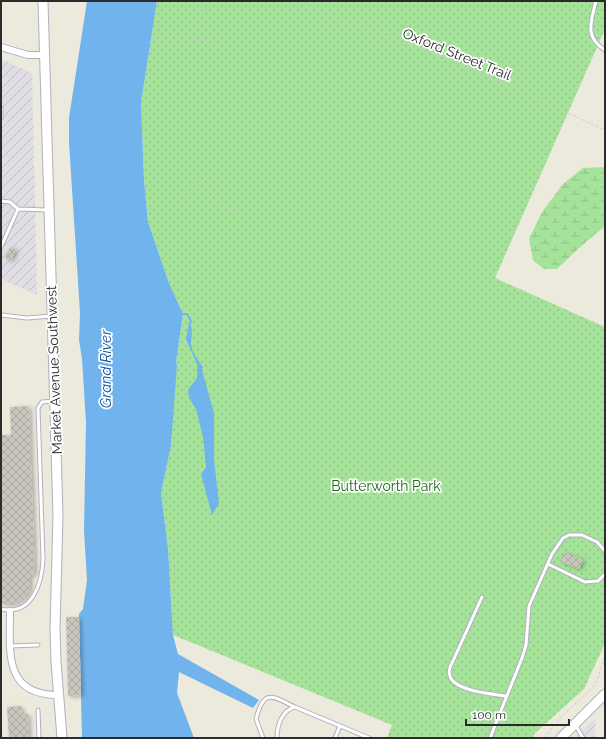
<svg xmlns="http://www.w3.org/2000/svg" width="606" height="739" font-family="Raleway,sans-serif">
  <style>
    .industrial { fill: url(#industrial-furrows) }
    .wetland { fill: url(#wetland-marsh) }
    .park { fill: url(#park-dots) }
    .water { fill: #71b4ed }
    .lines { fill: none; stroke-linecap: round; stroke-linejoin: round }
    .stream { stroke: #71b4ed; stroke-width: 2 }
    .building { fill: url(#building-cross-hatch); filter: url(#shadow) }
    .service-casing { stroke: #b1b1be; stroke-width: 5 }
    .minor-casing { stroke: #b1b1be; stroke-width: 8 }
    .secondary-casing { stroke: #b1b1be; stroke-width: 11 }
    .path { stroke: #ccc; stroke-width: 1; stroke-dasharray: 3 2; stroke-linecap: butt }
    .service { stroke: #fff; stroke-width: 3 }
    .minor { stroke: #fff; stroke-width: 6 }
    .secondary { stroke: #fff; stroke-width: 9 }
    .labels { text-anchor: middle; stroke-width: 3.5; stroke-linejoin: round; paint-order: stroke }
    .street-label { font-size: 14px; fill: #2b2b2b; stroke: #fff }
    .park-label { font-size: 14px; fill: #1c681b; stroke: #fff }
    .water-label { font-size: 15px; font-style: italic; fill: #0f4f9b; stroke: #fff }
  </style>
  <defs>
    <pattern id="industrial-furrows" width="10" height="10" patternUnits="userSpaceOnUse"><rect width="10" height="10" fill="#e1dde5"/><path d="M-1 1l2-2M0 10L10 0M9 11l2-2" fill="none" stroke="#c1bec5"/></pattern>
    <pattern id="wetland-marsh" width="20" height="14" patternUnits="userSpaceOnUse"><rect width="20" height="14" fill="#a5e39a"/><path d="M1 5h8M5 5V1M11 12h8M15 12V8" fill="none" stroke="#8ec385"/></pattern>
    <pattern id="park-dots" width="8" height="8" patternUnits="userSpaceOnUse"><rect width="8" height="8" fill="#a5e39a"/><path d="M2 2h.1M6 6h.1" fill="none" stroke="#8ec385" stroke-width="1.8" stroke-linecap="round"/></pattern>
    <pattern id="building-cross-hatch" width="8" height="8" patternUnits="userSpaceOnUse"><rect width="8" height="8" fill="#c8c5bc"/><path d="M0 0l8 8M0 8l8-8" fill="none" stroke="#aca9a2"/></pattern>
    <filter id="shadow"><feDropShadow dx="2.5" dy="1.5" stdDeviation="2" flood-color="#0004"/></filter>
  </defs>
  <rect width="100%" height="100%" fill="#ece9dd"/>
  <path class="industrial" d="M1,59L32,73L37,295L1,279Z
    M596,718L594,738H574L576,735Z"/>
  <path class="wetland" d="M605,167V226L579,248L557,269H544L533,260L529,239L542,212L563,184L583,168Z"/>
  <path class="park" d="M157,1H605V29L495,278L605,327V643L584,689L534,734L533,738H387L392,725L173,635L168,548L161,493L171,446L176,362L183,314L169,283L148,222L144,180L141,103Z"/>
  <path class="water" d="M87,1H157L141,103L144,180L148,222L169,283L183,314L176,362L177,365L171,446L161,493L168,548L173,635L178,654L259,700L253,708L179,672L177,693L194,738H82L79,614L83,609L87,580L84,531L86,422L82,359L79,340L80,313L69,142V118Z
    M189,322C194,330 191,336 191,344C192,353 198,360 203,367L202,370L214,413V460L219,503L212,515L201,474L206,467L203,437L196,409L189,398L188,390L197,378V364L186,339Z"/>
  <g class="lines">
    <path class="stream" d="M183,314H187L191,321L190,324"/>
  </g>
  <path class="building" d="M10,247L16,249L11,261L5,258Z
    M29,406L35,574L30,575V589L26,596L15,604H6L1,603V435H11L10,407Z
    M564,552L583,560L579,569L560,561Z
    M66,617H79L81,695L68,696Z
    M21,706L22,714H28L29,738H9L7,707Z"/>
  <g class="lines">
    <g class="service-casing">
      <path id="service" d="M596,1C591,22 584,37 605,50
        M1,108V118
        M1,201L10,202L18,209L47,210
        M1,247L18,209
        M1,315L27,318L51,316
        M548,564L585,582L598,581L605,574
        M482,597L453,661C450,666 448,671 450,676C454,691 493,694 506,696
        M1,609C32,616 42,584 43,559L38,408L42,402L54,401
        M10,646L38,645
        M38,710L39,738
        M576,726L583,738
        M263,738L256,719C264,688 272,696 295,707
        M277,738C277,725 282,710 295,707L369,738
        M335,738L340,726
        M490,738L522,658L526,645L529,606L552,554L563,538L569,535H582L597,542L605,551"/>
    </g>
    <g class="minor-casing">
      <path id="minor" d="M1,47L28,55H44
        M10,611C10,651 3,695 58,695"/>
    </g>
    <g class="secondary-casing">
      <path id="secondary" d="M43,1L58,516L55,628L56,661L62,738
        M561,738L605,694"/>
    </g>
    <path class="path" d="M301,1L320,12L451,60L605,130
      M152,39L214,41
      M194,40L198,20L206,1
      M178,200L202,180L224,209L246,212
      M544,738L561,717L593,687L599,675L605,655"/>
    <use href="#service" class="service"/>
    <use href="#minor" class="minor"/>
    <use href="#secondary" class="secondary"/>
  </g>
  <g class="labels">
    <g class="street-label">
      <text transform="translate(457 54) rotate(22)" y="5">Oxford Street Trail</text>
      <text transform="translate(54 370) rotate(-92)" y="5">Market Avenue Southwest</text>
    </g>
    <g class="park-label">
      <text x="386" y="491">Butterworth Park</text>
    </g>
    <g class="water-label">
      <text transform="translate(106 369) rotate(-90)" y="5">Grand River</text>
    </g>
  </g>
  <rect width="606" height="739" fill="none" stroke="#2b2b2b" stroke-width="4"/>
  <path d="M466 719v6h103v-6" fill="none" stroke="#2b2b2b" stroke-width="2"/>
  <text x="472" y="719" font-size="12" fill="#2b2b2b" stroke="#ffffff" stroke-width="3" paint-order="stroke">100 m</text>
</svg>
